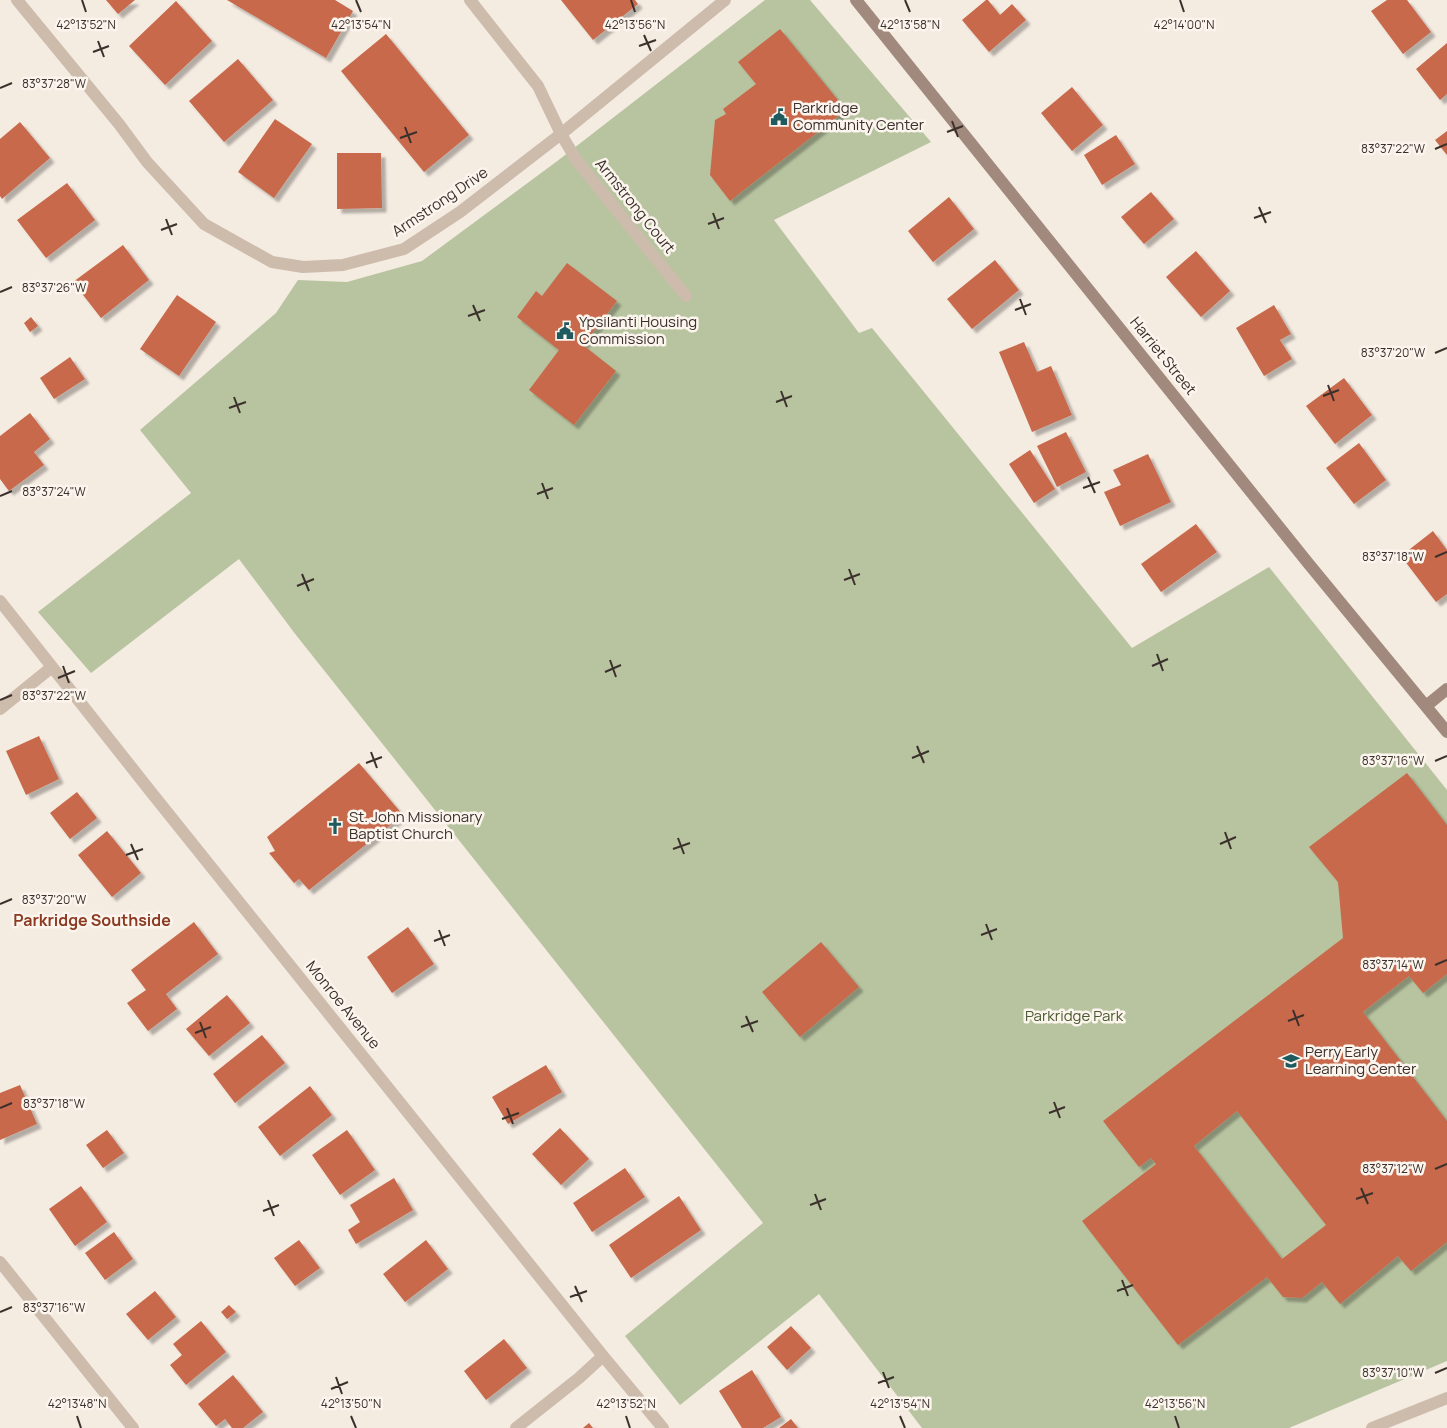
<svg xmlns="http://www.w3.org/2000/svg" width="1447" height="1428" font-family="Manrope,sans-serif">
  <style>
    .green { fill: #b8c4a0 }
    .building { fill: #c8694b; fill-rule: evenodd; filter: url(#shadow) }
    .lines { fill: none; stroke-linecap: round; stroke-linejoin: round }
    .street { stroke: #cdbbac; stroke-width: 12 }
    .secondary { stroke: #a18a7d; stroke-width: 12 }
    .ticks { fill: none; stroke: #3b302b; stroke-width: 2 }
    .labels { text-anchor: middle; stroke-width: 5; stroke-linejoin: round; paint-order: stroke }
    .poi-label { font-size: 15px; fill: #3b302b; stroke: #fbf5ee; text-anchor: start }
    .street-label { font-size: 15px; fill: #3b302b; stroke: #fbf5ee }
    .park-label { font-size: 15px; fill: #4a5a2e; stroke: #fbf5ee }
    .neighbourhood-label { font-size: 16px; font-weight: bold; fill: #8c3b22; stroke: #fbf5ee }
    .ticks-label { font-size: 12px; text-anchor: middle; fill: #3b302b; stroke: #fbf5ee; stroke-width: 5; stroke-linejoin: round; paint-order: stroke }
  </style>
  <defs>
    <filter id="shadow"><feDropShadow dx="4.5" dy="4.5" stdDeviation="1" flood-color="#0004"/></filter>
  </defs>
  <rect width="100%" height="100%" fill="#f4ebe1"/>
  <path class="green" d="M765,0H810L931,142L774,220L859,333L872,328L1132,648L1269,567L1447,790V1361L1289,1428H922L819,1294L680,1405L625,1336L763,1223L296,635L239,559L91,673L38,612L191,493L140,430L276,313L298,280L347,282L422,261L556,162Z"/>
  <path class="building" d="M106,0H135L118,14Z
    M227,0H335L353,11L326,58Z
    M561,0H635L638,4L593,40Z
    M986,0H988L1000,15L1012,4L1026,20L989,52L962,20Z
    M1387,0H1407L1431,32L1403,54L1371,11Z
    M176,1L212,41L165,85L129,46Z
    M780,29L846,110L730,201L710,175L715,120L726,114L723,109L756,84L738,62Z
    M386,34L469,135L424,172L341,71Z
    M1447,43V94L1440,100L1416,69Z
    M238,59L273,100L224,142L189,101Z
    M1072,87L1103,125L1072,151L1041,113Z
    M275,119L312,144L274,198L238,172Z
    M20,122L50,158L2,199L0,196V139Z
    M1447,131V155L1435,140Z
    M1116,135L1135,164L1102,185L1084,155Z
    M337,153H381L382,208L337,209Z
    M67,183L95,220L46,258L17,220Z
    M1151,192L1174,219L1144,244L1121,217Z
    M949,197L974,229L933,262L908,231Z
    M123,245L149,280L101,318L73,282Z
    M1196,251L1230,291L1201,317L1166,277Z
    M995,260L1019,290L972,329L947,299Z
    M567,263L617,301L583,345L616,371L574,425L529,390L559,350L517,317L536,291L542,296Z
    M177,295L216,322L179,376L140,349Z
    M1274,305L1291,334L1280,340L1292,359L1264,376L1236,328Z
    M31,317L38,326L30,332L24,323Z
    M1024,342L1037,372L1051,366L1072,415L1032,432L999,352Z
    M70,357L85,379L54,399L40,378Z
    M1344,378L1372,415L1335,444L1306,406Z
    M30,413L50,439L34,452L44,465L9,491L0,479V436Z
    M1066,432L1086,472L1057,487L1037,446Z
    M1359,443L1386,480L1354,504L1326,468Z
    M1030,450L1055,489L1034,503L1009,464Z
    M1148,454L1171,502L1120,526L1104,492L1121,485L1113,470Z
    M1196,524L1217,552L1161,592L1141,564Z
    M1433,531L1447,550V594L1436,602L1401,556Z
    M39,736L59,779L26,795L6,751Z
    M359,763L403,815L309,890L299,879L294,883L269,853L275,851L267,837Z
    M1407,773L1447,825V974L1423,993L1409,976L1363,1012L1447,1121V1242L1411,1271L1398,1256L1340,1304L1322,1282L1302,1298L1283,1297L1267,1277L1178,1345L1082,1221L1156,1164L1151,1158L1139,1167L1103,1121L1343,938L1338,882L1309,847ZM1237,1111L1326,1225L1282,1259L1194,1146Z
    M77,792L97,818L70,839L50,813Z
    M107,831L141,873L112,897L78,855Z
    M194,922L218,954L166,994L177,1009L148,1031L127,1003L146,990L131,970Z
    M408,927L434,964L392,993L367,957Z
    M821,942L859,987L800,1037L762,992Z
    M227,995L250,1023L209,1056L186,1029Z
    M262,1035L285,1063L235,1103L213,1074Z
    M546,1065L562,1092L508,1124L492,1097Z
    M20,1085L37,1124L0,1140V1093Z
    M310,1086L332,1115L280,1156L258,1127Z
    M560,1128L589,1159L561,1185L532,1154Z
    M107,1130L124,1153L103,1168L86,1145Z
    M347,1130L375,1170L340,1195L312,1155Z
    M625,1168L645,1197L592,1232L573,1203Z
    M394,1178L413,1210L356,1244L348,1230L360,1222L350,1205Z
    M81,1186L107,1222L75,1246L49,1209Z
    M679,1196L701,1230L631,1278L609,1245Z
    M114,1232L133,1259L105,1280L85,1253Z
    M299,1240L320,1268L295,1286L274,1258Z
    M426,1240L448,1269L405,1302L383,1274Z
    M155,1291L176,1317L148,1340L126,1314Z
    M229,1305L236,1312L227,1319L221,1312Z
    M201,1321L226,1352L186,1385L170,1365L182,1355L173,1344Z
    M791,1326L811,1348L787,1370L767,1347Z
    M504,1339L527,1368L486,1400L464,1371Z
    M752,1370L781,1417L763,1428H742L719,1391Z
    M233,1375L263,1412L243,1428H232L225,1419L216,1426L198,1404Z
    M791,1419L798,1428H779Z
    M589,1423L593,1428H583Z"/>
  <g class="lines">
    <path class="street" d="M17,0L119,124L147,162L204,224L272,262L303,267L343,265L404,249L460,212L561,134L725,0
      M470,0L538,86L561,134L577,161L686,296
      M0,601L151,792L603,1356L663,1428
      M0,709L52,667
      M0,1262L133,1428
      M516,1428L579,1378L603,1356
      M1372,1428L1447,1398"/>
    <path class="secondary" d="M856,0L1308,563L1447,732
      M1426,706L1447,689"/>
  </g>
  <path class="ticks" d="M82,0L86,12M356,0L361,12M631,0L635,12M905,0L910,12M1180,0L1184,12M644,35L651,51M98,41L104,57M639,46L656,40M93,52L109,46M0,88L12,83M952,121L958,137M405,127L411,143M947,132L963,126M400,138L417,132M1435,149L1447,144M1259,207L1266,223M713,213L719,229M1254,218L1271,212M166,219L172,235M708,224L724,218M161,230L177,224M0,292L12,287M1020,299L1026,315M473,305L480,321M1015,310L1031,304M468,316L485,310M1435,353L1447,348M1328,385L1334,401M781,391L787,407M1323,396L1339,390M234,397L240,413M776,402L792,396M229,408L246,402M1088,477L1095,493M542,483L548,499M1083,488L1100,482M537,494L553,488M0,496L12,491M1435,557L1447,552M849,569L855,585M302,574L309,591M844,580L860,574M297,586L314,579M1157,654L1163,671M610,660L616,677M63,666L69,683M1152,666L1168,659M605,672L621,665M58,678L75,671M0,700L12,695M917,746L924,763M371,752L377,768M912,758L929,751M1435,761L1447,756M366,763L382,757M1225,832L1231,849M678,838L684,854M131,844L138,860M1220,844L1236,837M673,849L690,843M126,855L143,849M0,904L12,899M986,924L992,940M439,930L445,946M981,935L997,929M434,941L450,935M1435,965L1447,960M1293,1010L1299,1026M746,1016L753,1032M1288,1021L1304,1015M200,1022L206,1038M741,1027L758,1021M195,1033L211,1027M1054,1102L1060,1118M0,1108L12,1103M507,1108L513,1124M1049,1113L1065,1107M502,1119L519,1113M1435,1169L1447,1164M1361,1188L1368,1204M815,1194L821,1210M1356,1199L1373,1193M268,1200L274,1216M810,1205L826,1199M263,1211L279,1205M1122,1280L1128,1296M575,1286L582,1302M1117,1291L1133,1285M570,1297L587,1291M0,1312L12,1307M883,1372L889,1388M1435,1373L1447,1368M336,1377L342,1394M878,1383L894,1377M331,1389L348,1382M77,1416L81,1428M351,1416L356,1428M626,1416L630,1428M900,1416L905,1428M1175,1416L1179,1428"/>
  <defs>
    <g id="civic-bare" transform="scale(1.35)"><path d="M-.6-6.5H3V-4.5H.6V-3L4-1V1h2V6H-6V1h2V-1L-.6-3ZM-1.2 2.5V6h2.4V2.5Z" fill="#1f5a5e" stroke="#fbf5ee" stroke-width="2.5" paint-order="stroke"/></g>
    <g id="church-bare" transform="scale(1.35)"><path d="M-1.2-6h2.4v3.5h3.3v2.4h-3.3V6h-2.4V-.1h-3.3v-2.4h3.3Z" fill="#1f5a5e" stroke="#fbf5ee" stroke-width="2.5" paint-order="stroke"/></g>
    <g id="school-bare" transform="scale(1.35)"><path d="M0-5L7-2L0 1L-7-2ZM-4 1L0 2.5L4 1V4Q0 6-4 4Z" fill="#1f5a5e" stroke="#fbf5ee" stroke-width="2.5" paint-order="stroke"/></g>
  </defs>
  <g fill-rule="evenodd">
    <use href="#civic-bare" x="779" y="117"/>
    <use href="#civic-bare" x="565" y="331"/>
    <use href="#church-bare" x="335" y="826"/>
    <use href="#school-bare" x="1291" y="1061"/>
  </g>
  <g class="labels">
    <g class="poi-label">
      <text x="793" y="113">Parkridge<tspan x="793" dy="17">Community Center</tspan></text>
      <text x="579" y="327">Ypsilanti Housing<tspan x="579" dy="17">Commission</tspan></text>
      <text x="349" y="822">St. John Missionary<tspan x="349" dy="17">Baptist Church</tspan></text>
      <text x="1305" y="1057">Perry Early<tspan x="1305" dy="17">Learning Center</tspan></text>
    </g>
    <g class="street-label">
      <text transform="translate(440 202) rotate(-34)" y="5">Armstrong Drive</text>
      <text transform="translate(635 206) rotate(51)" y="5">Armstrong Court</text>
      <text transform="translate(1163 356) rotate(51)" y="5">Harriet Street</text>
      <text transform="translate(343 1005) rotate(51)" y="5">Monroe Avenue</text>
    </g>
    <g class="park-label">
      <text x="1074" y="1021">Parkridge Park</text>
    </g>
    <g class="neighbourhood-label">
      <text x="92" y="926">Parkridge Southside</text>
    </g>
  </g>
  <g class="ticks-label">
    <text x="1184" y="29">42°14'00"N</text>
    <text x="86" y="29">42°13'52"N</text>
    <text x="361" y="29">42°13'54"N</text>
    <text x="635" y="29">42°13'56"N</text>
    <text x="910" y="29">42°13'58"N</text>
    <text x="54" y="88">83°37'28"W</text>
    <text x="1393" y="153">83°37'22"W</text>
    <text x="54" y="292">83°37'26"W</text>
    <text x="1393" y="357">83°37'20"W</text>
    <text x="54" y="496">83°37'24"W</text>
    <text x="1393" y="561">83°37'18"W</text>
    <text x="54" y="700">83°37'22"W</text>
    <text x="1393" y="765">83°37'16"W</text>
    <text x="54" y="904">83°37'20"W</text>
    <text x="1393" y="969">83°37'14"W</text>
    <text x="54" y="1108">83°37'18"W</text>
    <text x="1393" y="1173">83°37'12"W</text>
    <text x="54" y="1312">83°37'16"W</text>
    <text x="1393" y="1377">83°37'10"W</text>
    <text x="77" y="1408">42°13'48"N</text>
    <text x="351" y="1408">42°13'50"N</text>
    <text x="626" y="1408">42°13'52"N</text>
    <text x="900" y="1408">42°13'54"N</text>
    <text x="1175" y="1408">42°13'56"N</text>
  </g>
</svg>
